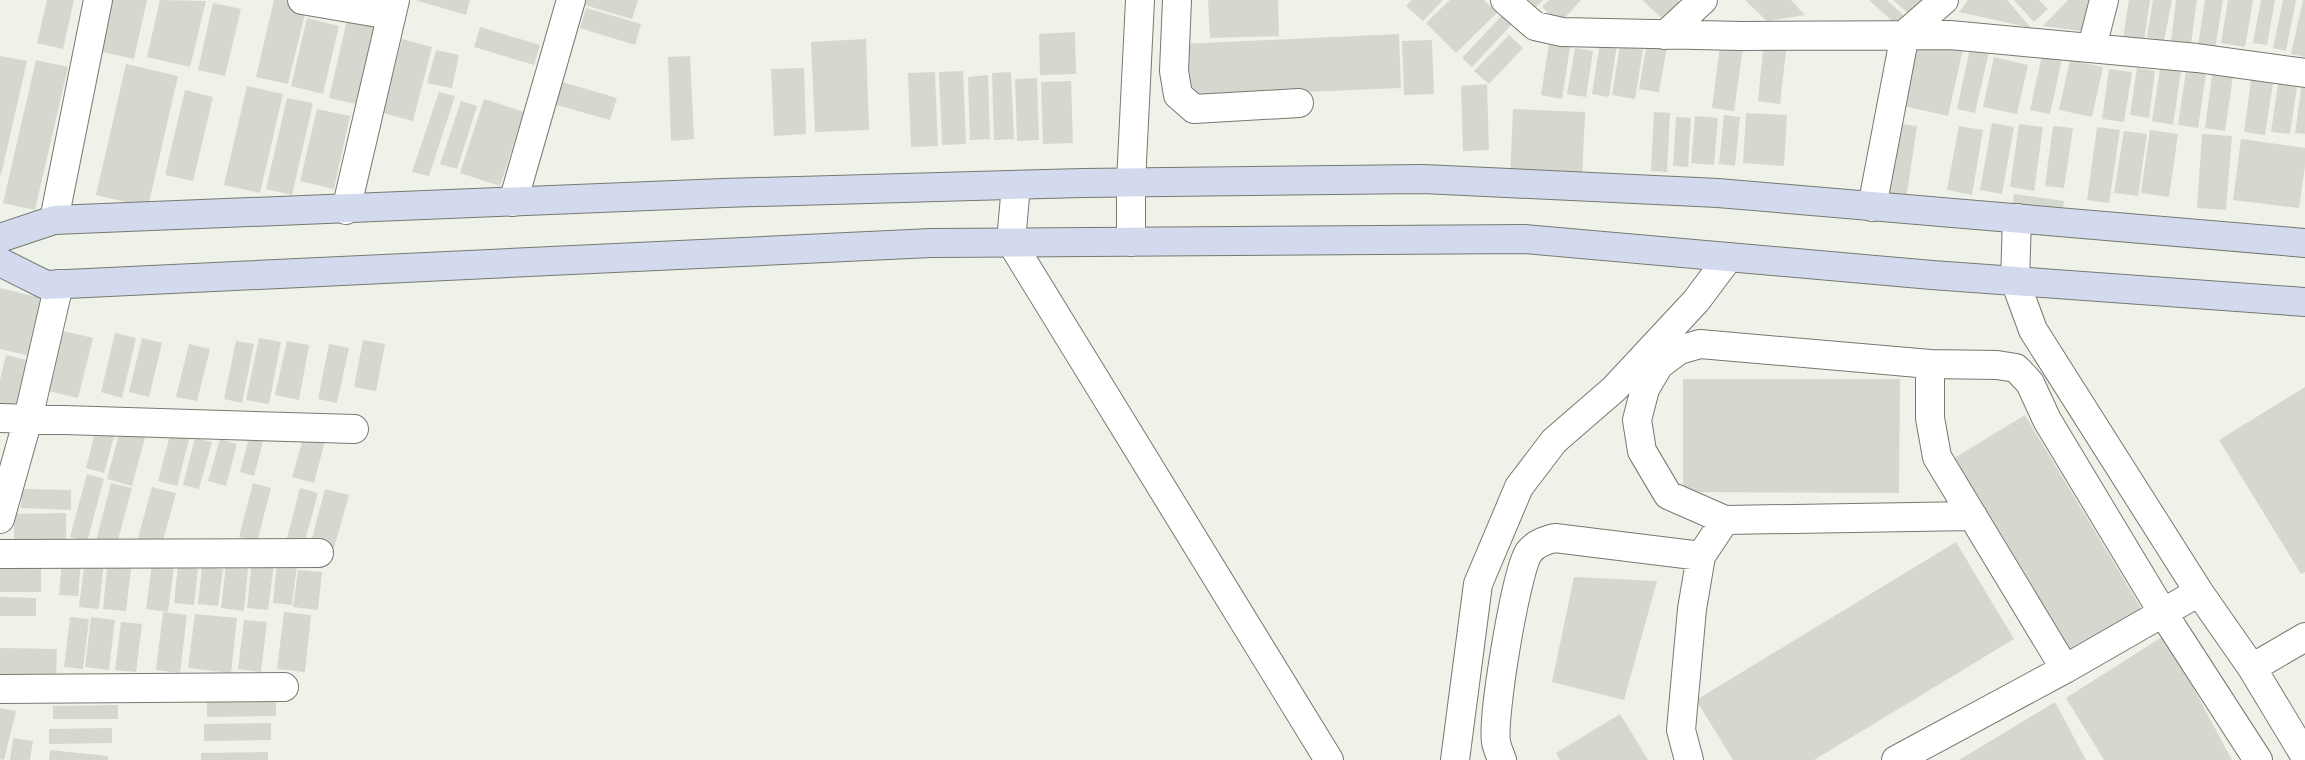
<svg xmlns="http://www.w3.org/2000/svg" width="2305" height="760" font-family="'DejaVu Sans',sans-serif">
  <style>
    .building { fill: #d5d8ce }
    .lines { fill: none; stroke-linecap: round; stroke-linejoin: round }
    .minor-casing { stroke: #767970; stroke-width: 30 }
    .secondary-casing { stroke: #767970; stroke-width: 30 }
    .minor { stroke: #fff; stroke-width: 28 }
    .secondary { stroke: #d3daee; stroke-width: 28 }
  </style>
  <rect width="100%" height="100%" fill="#eff2e8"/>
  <path class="building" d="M47,0H74L63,49L37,43Z
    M106,0H147L134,59L94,50Z
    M160,0L206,1L190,67L147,57Z
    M274,0H285L307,5L288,84L256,77Z
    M415,0H470L466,15Z
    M578,0H638L632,19L578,3Z
    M1208,0H1278L1279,36L1210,38Z
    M1411,0H1443L1423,21L1406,6Z
    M1450,0H1484L1497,13L1456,53L1426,23Z
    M1529,0H1543L1536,7Z
    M1549,0H1581L1560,23L1542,7Z
    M1642,0H1678L1683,5L1667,23Z
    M1745,0H1791L1805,15L1767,21Z
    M1869,0H1887L1910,21L1902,30Z
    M1893,0H1923L1924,1L1911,16Z
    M1968,0H2007L2031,28L1959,12Z
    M2014,0H2039L2048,9L2034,22Z
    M2068,0H2089L2081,31L2043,26Z
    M2129,0H2150L2144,41L2123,38Z
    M2153,0H2172L2164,41L2147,37Z
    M2176,0H2197L2191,44L2171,41Z
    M2205,0H2223L2215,49L2198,46Z
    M2228,0H2253L2245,47L2221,43Z
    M2261,0H2275L2267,45L2253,43Z
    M2283,0H2296L2286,51L2273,48Z
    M2303,0H2305V57L2291,54Z
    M213,3L241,9L225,76L198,70Z
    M586,8L641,24L635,45L580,28Z
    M1505,12L1515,21L1472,67L1462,58Z
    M307,18L339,26L323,94L291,86Z
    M347,20L374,27L356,104L329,98Z
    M480,27L540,45L534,65L474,47Z
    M1075,32L1076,74L1040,75L1039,34Z
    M1399,34L1401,88L1185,97L1182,44Z
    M1509,35L1523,48L1489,84L1474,71Z
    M1721,38L1744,41L1734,111L1712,108Z
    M402,39L432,47L413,121L383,113Z
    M866,39L869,130L815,132L811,42Z
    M1919,39L1963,49L1948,116L1904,106Z
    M1432,40L1434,94L1404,95L1402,41Z
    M1764,40L1787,42L1780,104L1758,101Z
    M1600,42L1617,44L1609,97L1592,94Z
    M1647,43L1667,46L1659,92L1639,89Z
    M1549,44L1570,47L1562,99L1541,95Z
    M1620,45L1643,49L1635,99L1612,95Z
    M1575,48L1593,51L1586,97L1567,94Z
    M1970,48L1989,52L1975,113L1957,109Z
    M436,50L459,55L452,88L427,83Z
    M2042,55L2062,59L2050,114L2030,110Z
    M0,56L27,61L1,175H0Z
    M690,56L694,139L671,141L668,57Z
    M1994,57L2028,65L2017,114L1983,107Z
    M36,60L68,67L35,210L3,203Z
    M2070,60L2103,67L2092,117L2059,110Z
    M2161,63L2182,66L2173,125L2152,121Z
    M126,64L178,76L148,207L96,195Z
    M2187,64L2207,67L2198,128L2178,125Z
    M2213,67L2234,70L2225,131L2205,128Z
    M804,68L806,134L774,136L771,69Z
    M2137,68L2155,71L2149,118L2130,115Z
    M2109,69L2132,72L2124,122L2102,119Z
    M963,71L966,144L942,145L939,72Z
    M935,72L938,146L911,147L908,73Z
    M1011,72L1014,139L994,140L992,73Z
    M2252,73L2274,76L2265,135L2244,132Z
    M988,75L990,139L970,140L968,77Z
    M2279,77L2298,80L2290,134L2271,132Z
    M1037,78L1039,140L1017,141L1015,79Z
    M559,81L617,98L610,120L553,104Z
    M1071,81L1073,143L1043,144L1041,82Z
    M2302,82H2305V134L2295,133Z
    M1487,84L1489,150L1463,151L1461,86Z
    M247,86L283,94L260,193L224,185Z
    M185,90L213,97L193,181L165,175Z
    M439,92L455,96L429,176L412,172Z
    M287,98L313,103L292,195L266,189Z
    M484,99L524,112L500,186L460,173Z
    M461,101L477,106L457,169L440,164Z
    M317,109L350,116L334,189L300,181Z
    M1513,109L1585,112L1582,183L1510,180Z
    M1654,112L1670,113L1667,172L1651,171Z
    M1746,113L1787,115L1784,166L1743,163Z
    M1724,115L1740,117L1735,166L1719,164Z
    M1695,116L1718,118L1714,165L1691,163Z
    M1676,117L1691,118L1688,167L1673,166Z
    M1894,123L1917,126L1906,199L1884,196Z
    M1992,123L2014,127L2002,194L1980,190Z
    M2019,124L2043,127L2034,191L2010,187Z
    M1959,126L1983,130L1972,195L1947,190Z
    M2053,126L2073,128L2064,188L2045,186Z
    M2097,127L2120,130L2109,203L2087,200Z
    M2150,130L2178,134L2169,197L2141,193Z
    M2124,131L2147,134L2138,196L2114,193Z
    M2202,134L2232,136L2226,210L2197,208Z
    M2241,139L2305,148V166L2299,208L2233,200Z
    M2014,194L2064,201L2062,215L2012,208Z
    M0,288L49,300L35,357L0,349Z
    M63,331L93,338L78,398L49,391Z
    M115,333L136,338L122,398L101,392Z
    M142,338L162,343L149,397L129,392Z
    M259,338L281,342L269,404L246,400Z
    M363,340L385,344L376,391L354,387Z
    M236,341L254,344L242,403L224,399Z
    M287,341L309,345L299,400L275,395Z
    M189,344L210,349L197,401L176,397Z
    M329,344L349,348L337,403L318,399Z
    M6,355L35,362L22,414L0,409V380Z
    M1683,379H1900L1899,493L1683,492Z
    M2305,387V572L2301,574L2219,440Z
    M2025,415L2144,613L2070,657L1951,460Z
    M96,429L115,433L104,473L86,468Z
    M120,430L145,437L132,486L107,479Z
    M171,431L190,436L177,486L158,481Z
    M305,432L326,437L314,483L292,477Z
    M195,438L212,442L199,489L183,485Z
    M249,438L263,441L254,476L240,472Z
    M220,439L237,444L226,486L208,481Z
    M87,474L104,479L87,542L70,537Z
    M111,483L132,488L115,551L95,545Z
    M253,483L271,488L257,542L239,537Z
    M152,487L176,493L161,548L137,542Z
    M300,488L318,493L303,548L286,542Z
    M22,489L71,490V510L21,508Z
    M325,489L349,495L334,548L311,542Z
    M66,513V539L14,540V514Z
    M1956,542L2014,639L1814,760H1733L1696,700Z
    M108,557L132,560L126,611L103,609Z
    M85,560L104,561L99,609L79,607Z
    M62,561L81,563L78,596L59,595Z
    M252,561L274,564L268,610L247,608Z
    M152,563L174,566L168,612L146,609Z
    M277,563L297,565L292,605L273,603Z
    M41,564V592H0V565Z
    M226,565L248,567L244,611L221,608Z
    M178,566L198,569L194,605L174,603Z
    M202,567L223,569L218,606L198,604Z
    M298,570L322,572L318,610L293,607Z
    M1574,577L1657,581L1624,700L1552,682Z
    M0,597L36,598V616H0Z
    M163,612L187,615L180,673L156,670Z
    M284,612L311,615L305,672L277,669Z
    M195,614L237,618L231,673L188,668Z
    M70,617L89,619L83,669L64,667Z
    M91,617L115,620L109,670L85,667Z
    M244,620L267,622L261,672L238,669Z
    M121,622L142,624L136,672L115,670Z
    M2165,635L2232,760H2104L2066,698Z
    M0,648L57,649L56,681H0Z
    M207,699H276V716L207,717Z
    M2055,702L2086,760H1959Z
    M118,705V719H53V706Z
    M0,708L16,711L4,760L0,759Z
    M1620,714L1648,760H1560L1556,753Z
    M271,723V740L204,741V724Z
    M112,728V743L49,744V729Z
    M13,738L33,741L30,760H10Z
    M50,750L108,756V760H49Z
    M268,752V760H201V753Z"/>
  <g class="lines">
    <g class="minor-casing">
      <path id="minor" d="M302,0L390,15
        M1177,0L1174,71L1178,95L1194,109L1299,103
        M1505,0L1535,26L1562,32L1742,36L1950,35L2197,58L2305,73
        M1665,35L1703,0
        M2092,47L2104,0
        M1016,185L1011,242L1329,760
        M513,202L571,0
        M1872,207L1905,34L1944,0
        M346,210L395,0
        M2017,218L2015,281L2033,330L2199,592L2252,668L2305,756
        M54,220L98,0
        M1131,242V182L1140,0
        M1930,364V418L1937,457L2065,669
        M0,418L354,429
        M0,519L28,419L59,284
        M1725,520L1668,495L1642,451L1637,420L1645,389L1659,365L1679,350L1700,344L1930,364L1997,365L2016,368L2030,383L2047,420L2163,613L2258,760
        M0,554L319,553
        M2252,668L2305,637
        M0,689L284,687
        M1455,760L1478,584L1519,487L1554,441L1614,389L1696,301L1729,257
        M1502,760C1500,754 1497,748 1496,742C1492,717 1516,571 1529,552C1536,543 1545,540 1555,538L1701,556
        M1689,760L1681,730L1692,609L1701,556L1725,520L1973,516
        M1896,760L2065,669L2199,592"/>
    </g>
    <g class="secondary-casing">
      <path id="secondary" d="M0,238L54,220L723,193L1083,183L1423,179L1718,193L2305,243
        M0,262L46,285L931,243L1524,239L1932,275L2305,302"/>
    </g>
    <use href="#minor" class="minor"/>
    <use href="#secondary" class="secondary"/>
  </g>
</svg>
